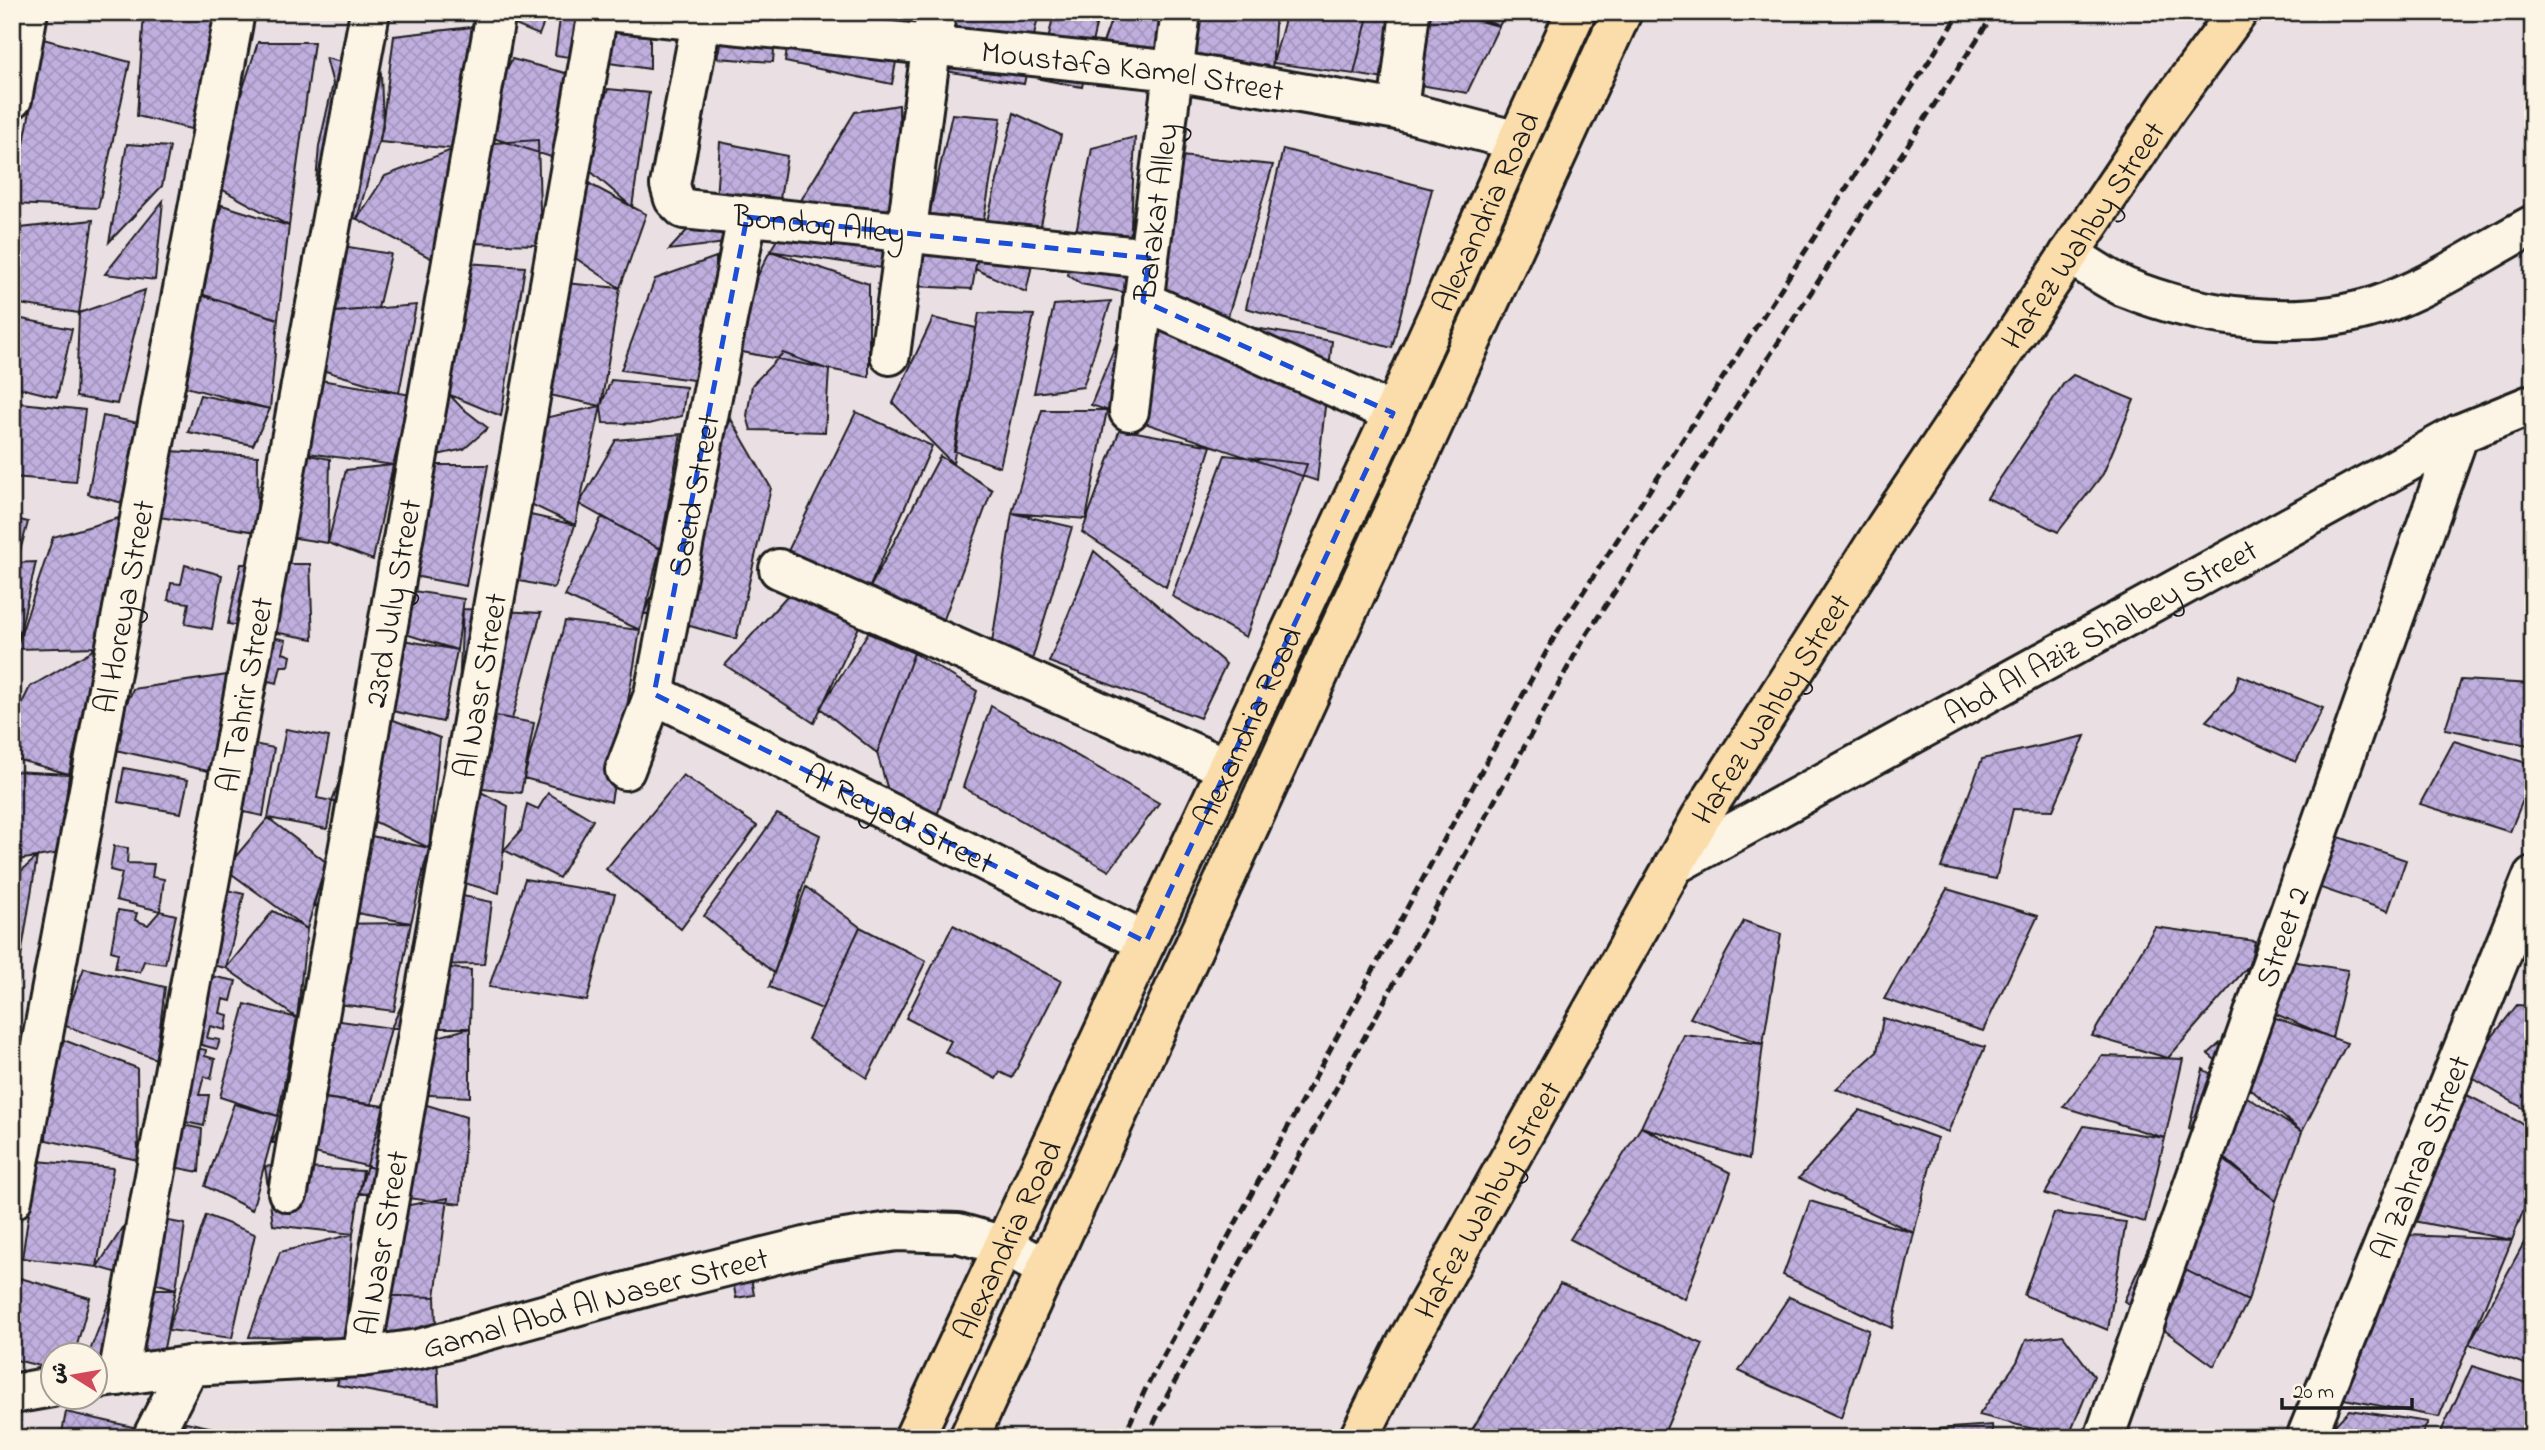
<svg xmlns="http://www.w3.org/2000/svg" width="2545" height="1450" font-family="'Indie Flower','Playpen Sans Arabic',sans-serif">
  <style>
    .building { fill: url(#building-cross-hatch); stroke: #1c1c1c; stroke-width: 2 }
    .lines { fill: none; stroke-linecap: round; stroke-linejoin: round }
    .minor-casing { stroke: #1c1c1c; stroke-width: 44 }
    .major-casing { stroke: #1c1c1c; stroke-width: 44 }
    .minor { stroke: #fcf5e5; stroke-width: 38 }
    .major { stroke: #fbddab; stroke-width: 38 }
    .rail { stroke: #1c1c1c; stroke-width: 5; stroke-dasharray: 10 5; stroke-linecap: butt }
    .marked { fill: none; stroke: #1d4ed8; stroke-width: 5; stroke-dasharray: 14 9; stroke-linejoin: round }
    .labels { text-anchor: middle; stroke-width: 5; stroke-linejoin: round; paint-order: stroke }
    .street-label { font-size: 32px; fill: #1c1c1c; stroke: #fcf5e5 }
  </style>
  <defs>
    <pattern id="building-cross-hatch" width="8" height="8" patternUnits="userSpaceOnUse" patternTransform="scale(1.75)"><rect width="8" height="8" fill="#bfaede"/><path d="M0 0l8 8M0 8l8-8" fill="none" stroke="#a495be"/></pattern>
  </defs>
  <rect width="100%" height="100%" fill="#eae0e3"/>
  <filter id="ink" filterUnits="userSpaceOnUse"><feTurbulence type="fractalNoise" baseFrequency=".0143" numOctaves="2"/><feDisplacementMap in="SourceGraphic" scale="14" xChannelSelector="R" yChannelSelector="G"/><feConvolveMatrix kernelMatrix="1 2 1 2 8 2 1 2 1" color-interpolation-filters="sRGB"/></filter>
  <g filter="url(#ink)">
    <path class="building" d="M144,12H216L203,132L137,116Z
      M484,12H548L539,35Z
      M561,12H650V69L555,55Z
      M727,12H777L773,62L717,58Z
      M792,12H905L892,84L785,62Z
      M957,12H1039L1024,84L939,70Z
      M1054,12H1099L1082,87L1040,79Z
      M1114,12H1198L1191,73L1103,43Z
      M1202,12H1276L1271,86L1193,57Z
      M1287,12H1369L1354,74L1273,63Z
      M1369,12H1443L1499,26L1467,93L1354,74Z
      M1463,12H1507L1499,26Z
      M472,27L454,149L380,142L394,36Z
      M43,39L130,62L98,208L13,204Z
      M258,42H314L289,226L212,184Z
      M326,58L381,73L383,127L357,219L314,207L319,146L333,84Z
      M512,59L573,75L554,158L475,132Z
      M608,89L649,93L632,207L582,164Z
      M899,105L902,271L770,251L855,112Z
      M1014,113L1061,135L1026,292L975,269Z
      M952,114L1001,118L972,289L913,286Z
      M1135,137L1128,293L1081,284L1068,275L1092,148Z
      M538,140L541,245L468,243L494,143Z
      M720,142L787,156L780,199L766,238L669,250L716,199Z
      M127,144L170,147L162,186L109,242Z
      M454,149L436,261L357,219L385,176Z
      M1283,149L1432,189L1392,348L1246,308Z
      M1180,156L1273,165L1226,323L1146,285Z
      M586,182L646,214L620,288L571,255Z
      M163,201L155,280L105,274Z
      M222,205L289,226L278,319L192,291Z
      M93,220L79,313L12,303V229Z
      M307,240L391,254L378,308L302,315Z
      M770,251L869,284V377L722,348Z
      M716,257L715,383L621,370L655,279Z
      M436,261L525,267L501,416L416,381Z
      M564,283L620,288L601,406L545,394Z
      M145,290L117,404L76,397L79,313Z
      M191,292L278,319L270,409L178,385Z
      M1111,301L1083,387L1034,393L1054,305Z
      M416,305L399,393L285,359L302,315Z
      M1131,307L1332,341L1317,481L1091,405Z
      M979,313L1034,315L1000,467L954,451Z
      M12,317L72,329L57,397L12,386Z
      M933,318L976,328L953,464L893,403Z
      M783,353L829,370L825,432L751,430L747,416L752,385Z
      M2073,375L2134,400L2103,474L2058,532L1987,498L2064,383Z
      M302,377L412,395L393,465L272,448Z
      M611,380L686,387L682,416L649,424L603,423L601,406Z
      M444,389L461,407L488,428L464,449L433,456Z
      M200,395L270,409L253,445L188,432Z
      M12,402L85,410L76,482L12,477Z
      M601,406L575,525L520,499L539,419Z
      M1042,410H1107L1086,519L1012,513Z
      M856,412L932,446L867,593L787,553Z
      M103,416L139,423L123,503L88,494Z
      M731,419L771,488L736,639L644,613Z
      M1120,429L1211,446L1166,587L1082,532Z
      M681,434L660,549L579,504L616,440Z
      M272,448L330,459L328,543L257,532Z
      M169,451L258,456L257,532L152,516Z
      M1225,455L1307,464L1246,637L1172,596Z
      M940,456L992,490L941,627L867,593Z
      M393,465L373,560L328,543L346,470Z
      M393,465H488L466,586L382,570Z
      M1012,513L1072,527L1032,660L989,662Z
      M526,514L575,525L554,588L510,579Z
      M602,516L660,549L640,630L565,596Z
      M12,518L28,522L17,562H12Z
      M119,518L98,647L16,649L53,537Z
      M1094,551L1226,664L1200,718L1049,662Z
      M36,562L16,649L12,666V563Z
      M241,564H310L313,639L228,624Z
      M185,565L222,575L212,629L185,624L189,603L168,600L171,583L181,584Z
      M376,585L464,599L457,650L373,624Z
      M794,588L859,627L814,723L725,665Z
      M463,609L541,613L512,719L458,709Z
      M565,621L640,630L611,802L524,778Z
      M243,631L286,640L283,653L291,656L289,666H281L277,683L268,681L265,696L231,688Z
      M366,633L457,650L443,722L360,704Z
      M868,633L914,653L877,753L820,708Z
      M98,647L69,774L12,758V723L30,687Z
      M914,653L977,691L938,813L893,807L877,753Z
      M234,674L208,771L107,748L133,689Z
      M2239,675L2323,708L2296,762L2206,721L2234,691Z
      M2461,680L2533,684V746L2445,729Z
      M991,706L1159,803L1109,871L963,787Z
      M458,709L534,723L521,793L473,788Z
      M373,712L440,738L429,848L332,801L361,722Z
      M286,729L329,737L317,798L332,801L327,829L268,818Z
      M2085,736L2053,810L2013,809L1996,879L1941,868L1982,759Z
      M229,739L274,748L263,816L234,810Z
      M2454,741L2533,765V775L2510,832L2420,804Z
      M124,768L188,780L181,813L118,802Z
      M12,771L69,774L60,853L12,861Z
      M683,775L757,826L681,929L606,869Z
      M450,776L508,806L499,893L423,871Z
      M548,793L593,820L559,878L504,850L521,831L527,804L538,809Z
      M777,814L820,835L774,973L704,916Z
      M268,818L326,862L307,929L225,869Z
      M338,829L429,848L411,923L313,905Z
      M2333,835L2406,860L2388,911L2315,886Z
      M114,846L128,848L127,863L154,864L152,877L164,879L160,911L116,900L122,873L110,870Z
      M37,857L12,1012V879Z
      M525,879L615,894L587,1001L489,987Z
      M201,884L244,894L226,968L186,960Z
      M806,887L860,927L822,1009L769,987Z
      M429,889L492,902L484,964L420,965Z
      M1947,889L2038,916L1983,1031L1884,999Z
      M118,910L137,913L135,920L148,925L160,911L176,915L165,964L144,961L140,972L115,968L118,953L111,951Z
      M273,911L307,929L297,1018L226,968Z
      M1744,921L1781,934L1763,1044L1690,1018Z
      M411,923L394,1011L322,1002L323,924Z
      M953,925L1061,981L1012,1078L1000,1072L996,1079L945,1052L951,1041L906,1018Z
      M860,927L926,961L867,1078L808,1039Z
      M2155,927L2255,941L2250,964L2168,1058L2092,1036Z
      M2252,955L2348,970L2332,1038L2238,998Z
      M420,965L471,970L470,1028H391Z
      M84,968L165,987L156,1059L63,1025Z
      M181,970L236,981L231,1001L223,999L220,1013L228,1015L226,1030L210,1026L207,1038L220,1040L217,1049L167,1036Z
      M245,1004L297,1018L278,1116L220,1097Z
      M2517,1005L2533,1006V1114L2464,1073Z
      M2256,1011L2347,1043L2302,1132L2208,1054Z
      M319,1018L391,1028L371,1105L295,1094Z
      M1883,1018L1985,1047L1948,1132L1836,1089L1877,1052Z
      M12,1021L19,1022L12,1054Z
      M470,1028V1097L388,1093L408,1045Z
      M1684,1035L1763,1044L1749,1159L1641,1127Z
      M53,1036L137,1068L138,1160L46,1140Z
      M172,1043L206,1050L205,1056L215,1059L211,1079L204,1076L199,1095H209L204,1126L157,1116L164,1059H156L158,1047L170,1048Z
      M2102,1056L2183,1059L2165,1138L2063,1107Z
      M2203,1069L2302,1132L2276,1201L2189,1128Z
      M388,1093L466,1117L461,1204L359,1193Z
      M295,1094L384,1106L385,1171L272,1142Z
      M2467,1095L2533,1129V1185L2512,1240L2413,1221Z
      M234,1104L278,1116L252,1210L205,1186Z
      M1860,1110L1937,1138L1914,1233L1799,1178Z
      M147,1117L202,1129L199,1172L138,1160Z
      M2084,1126L2165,1138L2145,1222L2045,1194Z
      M1641,1127L1731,1173L1685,1299L1570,1239Z
      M2198,1139L2276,1201L2248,1301L2147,1251Z
      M37,1161L113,1168L97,1267L22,1258Z
      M265,1166L363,1171L353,1234L273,1225Z
      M448,1198L435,1297L361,1295L371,1212Z
      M1810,1201L1914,1233L1892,1328L1783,1275Z
      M2054,1213L2126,1222L2108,1330L2024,1295Z
      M132,1214L185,1224L176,1289L97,1267Z
      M206,1215L255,1234L232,1338L168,1330Z
      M2533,1226V1367L2469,1344Z
      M353,1234L345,1338L249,1337L280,1252Z
      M2408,1235L2512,1240L2439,1417L2323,1395Z
      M2147,1251L2248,1301L2214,1366L2124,1301Z
      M20,1278L90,1298L74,1356H52V1369L12,1359V1300Z
      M751,1278L754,1295L736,1298L733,1281Z
      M1560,1284L1703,1344L1662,1438H1467Z
      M114,1289H176L161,1363L94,1361V1356H88Z
      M361,1295L435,1297L439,1404L337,1385Z
      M1789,1297L1869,1330L1841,1418L1739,1371Z
      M2063,1335L2094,1376L2068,1438L1979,1415L2017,1362L2026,1340Z
      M2472,1366L2533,1385V1438H2438Z
      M2349,1410L2428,1422L2420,1438H2323Z
      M66,1412L133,1427L129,1438H61Z
      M186,1422L236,1433L234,1438H175Z
      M1992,1425L1993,1438H1877L1880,1433Z
      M67,1431L64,1438H12V1433Z"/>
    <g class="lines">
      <g class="minor-casing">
        <g id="minor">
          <path id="s1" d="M618,12L1174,71L1398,110L1518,141"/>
          <path id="s2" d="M703,12L670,185L674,199L684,209L1149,258"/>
          <path d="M12,99L28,12"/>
          <path d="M1398,110L1410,12"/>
          <path d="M2069,254C2087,265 2105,278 2124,287C2200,318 2297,331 2376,306C2430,288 2482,252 2533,225"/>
          <path d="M1143,301L1393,413"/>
          <path d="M890,355L936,12"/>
          <path id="s3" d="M1129,411L1181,12"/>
          <path d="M779,569L1227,768"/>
          <path id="s4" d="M654,694L1146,942"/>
          <path id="s5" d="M625,770L654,694L747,217"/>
          <path id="s6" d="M1674,865L2459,434L2533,404"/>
          <path id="s7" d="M288,1192L496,12"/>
          <path id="s8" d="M12,1200L235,12"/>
          <path id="s9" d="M361,1357L598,12"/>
          <path id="s10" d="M118,1376L370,12"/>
          <path id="s11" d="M94,1379L189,1366L361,1357L419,1349L652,1285L825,1242L897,1231L958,1233L1001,1245L1046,1268"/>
          <path d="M12,1394L52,1387"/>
          <path d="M152,1438L189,1366"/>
          <path id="s12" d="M2104,1438L2459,434"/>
          <path id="s13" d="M2306,1438L2533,876"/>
        </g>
      </g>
      <g class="major-casing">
        <g id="major">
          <path id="s14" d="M914,1438L1393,413L1576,12"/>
          <path d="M969,1438L1622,12"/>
          <path id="s15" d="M1359,1438L1406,1344L1701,817L1886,527L2168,107L2238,12"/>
        </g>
      </g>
      <use href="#minor" class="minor"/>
      <use href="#major" class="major"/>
      <path class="rail" d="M1123,1438L1146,1388L1556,634L1961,12
        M1147,1438L1167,1396L1583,640L1995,12"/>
    </g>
  </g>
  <path class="marked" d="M747,217L1149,258L1143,301L1393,413L1146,942L654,694Z"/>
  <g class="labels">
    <g class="street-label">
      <text dy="11" stroke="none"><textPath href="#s1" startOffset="518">Moustafa Kamel Street</textPath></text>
      <text dy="11" stroke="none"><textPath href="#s3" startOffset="201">Barakat Alley</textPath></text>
      <text dy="11" stroke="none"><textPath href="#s14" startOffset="1353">Alexandria Road</textPath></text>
      <text dy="11" stroke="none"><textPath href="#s2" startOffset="341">Bondoq Alley</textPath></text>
      <text dy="11" stroke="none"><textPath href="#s15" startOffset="1405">Hafez Wahby Street</textPath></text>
      <text dy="11" stroke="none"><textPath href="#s5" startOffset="284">Saeid Street</textPath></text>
      <text dy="11" stroke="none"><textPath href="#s7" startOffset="598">23rd July Street</textPath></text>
      <text dy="11" stroke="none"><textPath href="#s8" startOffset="604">Al Horeya Street</textPath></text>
      <text dy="11" stroke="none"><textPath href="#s6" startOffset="486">Abd Al Aziz Shalbey Street</textPath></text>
      <text dy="11" stroke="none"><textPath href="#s9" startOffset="682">Al Nasr Street</textPath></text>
      <text dy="11" stroke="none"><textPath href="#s10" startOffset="693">Al Tahrir Street</textPath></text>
      <text dy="11" stroke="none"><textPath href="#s15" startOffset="838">Hafez Wahby Street</textPath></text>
      <text dy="11" stroke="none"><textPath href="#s14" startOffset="786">Alexandria Road</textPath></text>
      <text dy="11" stroke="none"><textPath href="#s4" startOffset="275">Al Reyad Street</textPath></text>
      <text dy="11" stroke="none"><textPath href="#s12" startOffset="532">Street 2</textPath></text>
      <text dy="11" stroke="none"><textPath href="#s13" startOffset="303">Al Zahraa Street</textPath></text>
      <text dy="11" stroke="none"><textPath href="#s15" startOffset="271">Hafez Wahby Street</textPath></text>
      <text dy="11" stroke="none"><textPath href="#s14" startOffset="219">Alexandria Road</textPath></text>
      <text dy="11" stroke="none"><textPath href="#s9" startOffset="116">Al Nasr Street</textPath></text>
      <text dy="11" stroke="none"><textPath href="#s11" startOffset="509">Gamal Abd Al Naser Street</textPath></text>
    </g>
  </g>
  <rect width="2545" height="1450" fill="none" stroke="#fcf5e5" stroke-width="42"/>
  <rect x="21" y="21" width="2503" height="1408" fill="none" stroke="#1c1c1c" stroke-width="2.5" filter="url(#ink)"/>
  <g transform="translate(74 1376) rotate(281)"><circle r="33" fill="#fcf5e5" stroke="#a29e95" stroke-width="2"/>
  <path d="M0-5L12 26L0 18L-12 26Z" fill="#d1495b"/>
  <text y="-10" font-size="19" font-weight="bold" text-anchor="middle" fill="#1c1c1c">ش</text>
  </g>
  <path d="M2282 1398v10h130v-10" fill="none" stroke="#1c1c1c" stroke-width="3.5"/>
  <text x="2293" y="1398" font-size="21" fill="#1c1c1c" stroke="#fcf5e5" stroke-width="5" paint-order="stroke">20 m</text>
</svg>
